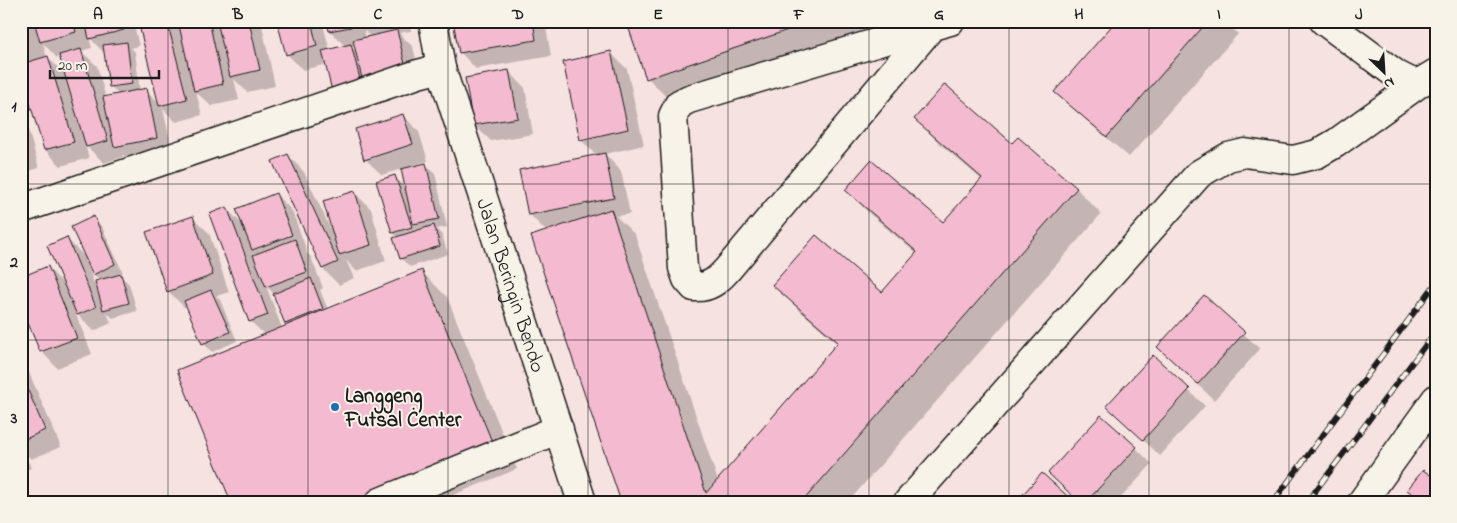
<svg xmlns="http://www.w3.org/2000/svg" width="1457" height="523" font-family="'Indie Flower',sans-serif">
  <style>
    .shadow { fill: #0003; fill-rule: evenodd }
    .building { fill: #f4bbd0; stroke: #1c1c1c }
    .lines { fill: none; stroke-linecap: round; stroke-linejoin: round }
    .minor-casing { stroke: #1c1c1c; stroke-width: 31 }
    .minor { stroke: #f7f3e8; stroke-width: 28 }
    .rail-casing { stroke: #1c1c1c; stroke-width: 5.5 }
    .rail { stroke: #f7f3e8; stroke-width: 4; stroke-dasharray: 11; stroke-linecap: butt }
    .grid { fill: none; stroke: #1c1c1c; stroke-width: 1; stroke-opacity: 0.55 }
    .poi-dot { fill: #1f6fb2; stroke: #f7f3e8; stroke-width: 2 }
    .labels { text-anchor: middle; stroke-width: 4; stroke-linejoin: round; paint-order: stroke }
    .street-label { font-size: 21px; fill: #1c1c1c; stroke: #f7f3e8 }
    .poi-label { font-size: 21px; font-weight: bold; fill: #1c1c1c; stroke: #f7f3e8; text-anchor: start }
    .neatline { fill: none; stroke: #1c1c1c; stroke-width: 2 }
    .grid-label { font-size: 16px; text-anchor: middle; font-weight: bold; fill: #1c1c1c }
  </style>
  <rect width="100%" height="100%" fill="#f6e2e1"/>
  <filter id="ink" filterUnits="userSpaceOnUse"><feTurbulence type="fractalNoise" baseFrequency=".02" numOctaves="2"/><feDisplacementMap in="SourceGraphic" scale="10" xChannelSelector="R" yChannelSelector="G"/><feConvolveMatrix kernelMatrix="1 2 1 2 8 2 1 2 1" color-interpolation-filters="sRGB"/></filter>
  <g filter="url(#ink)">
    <path class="shadow" d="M21,21H133L139,46L131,48L135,52L140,91L146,90L159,103L139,21H261L275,86L247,92L234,79L239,100L211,106L196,92L202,115L176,122L163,109L173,154L131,163L122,154L123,157L104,163L85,145L89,158L61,166L45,150L21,71ZM89,37L105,54L110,86L119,95L106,98L97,66L81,51L92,48ZM43,43L57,58L61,57L67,76L48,58H47Z
      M279,21H322L330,51L346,47L330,31L328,21H410L411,31L399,33L413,47L423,89L380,99L327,64L303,70L287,54ZM364,30L371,37L366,38ZM355,45L357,52L351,46Z
      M455,21H545L551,56L476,69L460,52Z
      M646,21H910L672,103L648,78Z
      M1118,21H1225L1238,34L1129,157L1078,113L1056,92Z
      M611,53L627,69L644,145L605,154L621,171L630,214L616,216L635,235L718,481L838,344L798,309L774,285L882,294L917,254L871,215L846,190L943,224L982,180L940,144L916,119L1012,144L1018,138L1077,189L1101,214L848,502H622L547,232L529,214L597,156L581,140Z
      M509,71L525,88L533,134L491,141L474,125L467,79Z
      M21,104L39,168L21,174Z
      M403,115L419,132L428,161L410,166V168L426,165L435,173L447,227L436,229L442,235L448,254L410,267L401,258L398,238L393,233L378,182L395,177L406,188L402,169L382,175L365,159Z
      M288,155L304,172L330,228L355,193L371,209L386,261L356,271L346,260L354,278L339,285L323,269L273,162Z
      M276,194L292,211L307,251L306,252L311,257L323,288L320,290L328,310L422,272L447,297L517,469L436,502H232L265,335L250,321L227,209L244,226ZM266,286L275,295L286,324L288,326L282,328Z
      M192,217L209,233L229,292L216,296L220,300L237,341L212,352L203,343L188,306L184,307L168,291Z
      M94,218L102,227L123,273L120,275L129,284L137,311L113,318L107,313L111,323L94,331L75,312L92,354L57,368L41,351L47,267L65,285L67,239L86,258ZM89,270L100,281L94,283Z
      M1204,297L1260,349L1214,400L1175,363Z
      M21,354L61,447L31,459L24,452L31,468L21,472Z
      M1153,357L1205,406L1160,456L1108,406Z
      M1136,448L1152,464L1117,502H1079Z"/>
    <path class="building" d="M21,21L27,42L21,44Z
      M34,21H73L76,32L40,42Z
      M85,21H122L124,30L89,39Z
      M138,21H167L187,99L159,106Z
      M178,21H209L223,84L194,91Z
      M217,21H249L260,70L230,77Z
      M277,21H311L317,46L286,55Z
      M327,21H350L351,27L329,31Z
      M453,21H533L536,40L459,53Z
      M642,21H814L646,79L628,26Z
      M1116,21H1208L1107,137L1054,92Z
      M397,30L407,73L363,83L353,40Z
      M127,42L132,84L109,87L103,45Z
      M351,44L362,87L333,95L322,51Z
      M81,49L108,141L86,147L59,55Z
      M611,51L628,129L580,140L563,62Z
      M48,56L74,142L44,150L21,74V64Z
      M509,70L518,118L473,125L465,78Z
      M945,84L1012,143L1018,137L1077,188L802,502H621L531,236L611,209L706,493L838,342L772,285L816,235L882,292L917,252L845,190L871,160L943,222L982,178L914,119Z
      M147,88L157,138L114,147L103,97Z
      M403,114L413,144L364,160L355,129Z
      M605,153L614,198L528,215L519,170Z
      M288,154L338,262L322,269L272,161Z
      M426,163L439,219L413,224L401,169Z
      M395,175L412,227L392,233L376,181Z
      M355,191L371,245L339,255L323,201Z
      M276,193L292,235L252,250L236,209Z
      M227,207L268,315L249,322L209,214Z
      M94,216L115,264L93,275L71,227Z
      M193,216L213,275L167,292L146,232Z
      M434,225L440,246L400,259L393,238Z
      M67,237L96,307L77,315L47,246Z
      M295,239L307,272L266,287L253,255Z
      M48,266L77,338L40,352L21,306V277Z
      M422,270L493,444L351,502H231L177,370Z
      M121,274L129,303L103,310L95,281Z
      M311,278L323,309L285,324L273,294Z
      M211,290L230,332L202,344L184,301Z
      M1204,295L1245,332L1198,384L1157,347Z
      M1153,355L1190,389L1143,440L1106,406Z
      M21,374L45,430L21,441Z
      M1101,415L1137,447L1086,502H1079L1048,473Z
      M1423,470L1436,479V502H1423L1407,490Z
      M1042,473L1074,502H1016Z"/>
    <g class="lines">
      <g class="minor-casing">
        <g id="minor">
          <path id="s1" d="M433,21L441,68L582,502"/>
          <path d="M1324,21L1397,75L1413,83L1421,82"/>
          <path d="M932,26L689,99L679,104L673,116L683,268L687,279L694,287C709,288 717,281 727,270L932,26L950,21"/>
          <path d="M21,209L418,74L441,68"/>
          <path d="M380,502L559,429"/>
          <path d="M908,502L1199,174L1228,157L1245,153L1293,160L1317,154L1336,143L1421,82L1436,73"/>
          <path d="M1362,502L1436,399"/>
        </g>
      </g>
      <use href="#minor" class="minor"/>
      <g class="rail-casing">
        <path id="rail" d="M1273,502L1436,283
          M1307,502L1436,331"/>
      </g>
      <use href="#rail" class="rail"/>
    </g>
  </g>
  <path class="grid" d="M168,21V502M308,21V502M448,21V502M588,21V502M728,21V502M869,21V502M1009,21V502M1149,21V502M1289,21V502M21,184H1436M21,340H1436"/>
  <circle class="poi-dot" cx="335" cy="407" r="5"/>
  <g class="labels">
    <g class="street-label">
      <text dy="7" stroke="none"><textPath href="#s1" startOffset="276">Jalan Beringin Bendo</textPath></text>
    </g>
    <g class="poi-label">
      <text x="345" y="402">Langgeng<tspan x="345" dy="24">Futsal Center</tspan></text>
    </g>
  </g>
  <rect width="1457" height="523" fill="none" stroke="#f7f3e8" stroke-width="55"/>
  <g transform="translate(1384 72) rotate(155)" stroke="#f7f3e8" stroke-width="4" paint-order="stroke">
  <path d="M0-4L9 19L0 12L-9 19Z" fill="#1c1c1c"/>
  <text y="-8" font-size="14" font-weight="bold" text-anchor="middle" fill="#1c1c1c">N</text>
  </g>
  <path d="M50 70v8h109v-8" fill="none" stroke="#1c1c1c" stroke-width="2.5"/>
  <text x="58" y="70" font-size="15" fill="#1c1c1c" stroke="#f7f3e8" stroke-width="4" paint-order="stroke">20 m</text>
  <rect x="28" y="28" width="1402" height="468" class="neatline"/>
  <g class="grid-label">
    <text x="98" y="19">A</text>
    <text x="238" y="19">B</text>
    <text x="378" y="19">C</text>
    <text x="518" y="19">D</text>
    <text x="658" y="19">E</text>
    <text x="799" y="19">F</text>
    <text x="939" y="19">G</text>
    <text x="1079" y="19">H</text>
    <text x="1219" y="19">I</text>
    <text x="1359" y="19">J</text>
    <text x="14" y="111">1</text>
    <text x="14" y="267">2</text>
    <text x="14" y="423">3</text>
  </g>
</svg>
